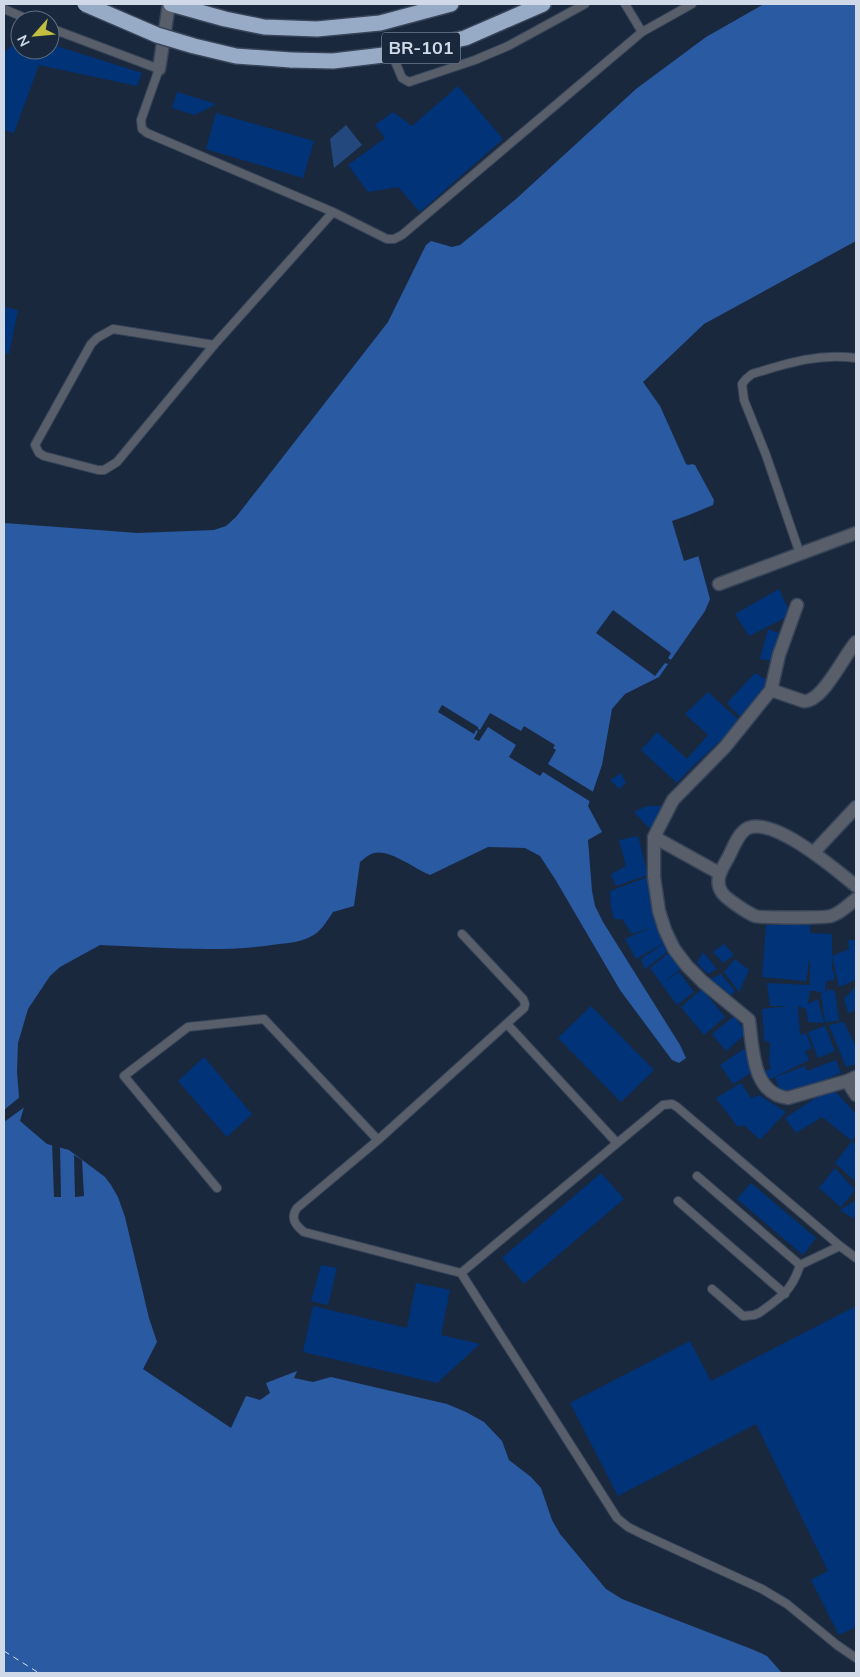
<svg xmlns="http://www.w3.org/2000/svg" width="860" height="1677" font-family="Mulish,sans-serif">
  <style>
    .green { fill: #23487e }
    .water { fill: #295aa2 }
    .pier { fill: #1a283e }
    .lines { fill: none; stroke-linecap: round; stroke-linejoin: round }
    .ferry { stroke: #d4e1f6; stroke-width: 1; stroke-dasharray: 6 5; stroke-linecap: butt }
    .building { fill: #003378 }
    .lane-casing { stroke: #374459; stroke-width: 10 }
    .street-casing { stroke: #374459; stroke-width: 15 }
    .highway-casing { stroke: #374459; stroke-width: 18 }
    .lane { stroke: #585f6a; stroke-width: 8 }
    .street { stroke: #585f6a; stroke-width: 12 }
    .highway { stroke: #98abc6; stroke-width: 15 }
    .highway-bridge-casing { stroke: #374459; stroke-width: 18; stroke-linecap: butt }
    .highway-bridge { stroke: #98abc6; stroke-width: 15 }
    .labels { text-anchor: middle; stroke-width: 4; stroke-linejoin: round; paint-order: stroke }
    .shield { fill: #1a283e; stroke: #99a4b4; stroke-width: 1 }
    .shield-label { font-size: 18px; font-weight: bold; fill: #cfd9e7 }
  </style>
  <rect width="100%" height="100%" fill="#1a283e"/>
  <path class="green" d="M346,125L362,145L334,168L330,139Z"/>
  <path class="water" d="M764,4H856V241L704,324L643,382L660,406L686,464L688,465L692,464L695,465L714,500L713,505L689,515L688,518L710,599L705,611L659,677L625,694L612,709L602,765L588,806L602,832L588,840L592,891L595,906L603,922L680,1045L686,1058L679,1063L672,1060L620,990L555,879L540,856L525,848L488,847L430,875C415,869 390,849 374,853C369,854 364,859 360,862L354,906L333,912C326,922 321,932 310,937C298,943 285,943 272,945C216,953 157,947 100,945L60,967L50,976L28,1009L18,1043L17,1072L19,1097L24,1107L20,1121L47,1144L69,1150L105,1177L111,1185L118,1197L125,1217L149,1318L157,1342L143,1369L231,1428L246,1396L260,1400L270,1393L266,1383L297,1371L294,1378L313,1382L331,1377L447,1404L466,1412L484,1422L502,1441L509,1460L531,1477L541,1488L552,1520L560,1534L606,1589L622,1599L754,1650L767,1656L782,1673H4V523L138,533L214,530L226,526L236,517L388,322L426,245L431,241L452,247L460,245L516,199L636,89L706,37Z"/>
  <path class="pier" d="M689,515V521L699,556L684,561L672,521Z
    M613,610L671,653L668,658L671,660L668,664L665,663L655,676L596,633Z
    M442,705L478,727V729L480,730L490,713L521,731L524,726L555,745L553,748L556,750L548,764L595,793L591,802L543,772L540,776L509,757L516,745L488,727L479,741L474,739L478,731L476,730L474,734L438,712Z
    M21,1096L26,1106L4,1122V1110Z
    M52,1142L60,1145L61,1197H54Z
    M74,1155L82,1160L84,1196L75,1197Z"/>
  <g class="lines">
    <path class="ferry" d="M4,1651L39,1673"/>
  </g>
  <path class="building" d="M20,38V50H50V44L142,73L137,86L39,65L14,133L4,130V53Z
    M458,86L503,139L420,212L398,187L368,192L348,165L385,138L375,125L393,112L412,126Z
    M177,92L216,104L195,115L172,108Z
    M216,113L314,141L303,178L206,149Z
    M4,307L18,310L9,354L4,353Z
    M779,589L791,615L749,636L735,614Z
    M768,629L782,634L773,661L760,659Z
    M755,673L770,682L742,719L727,703Z
    M708,692L741,722L693,766L677,783L641,750L657,732L687,759L708,735L685,714Z
    M621,773L626,783L619,789L610,780Z
    M647,806H666L650,829L634,812Z
    M638,836L648,875L616,886L611,874L626,866L619,840Z
    M648,877L667,941L636,959L625,939L653,927L632,934L622,919H614L611,907L610,891Z
    M766,925H810V933L832,934V971H834V980L826,981L825,993L810,990L808,1004L818,999L824,1023L808,1022L806,1009L798,1006L800,1035L806,1033L812,1048L805,1051L809,1060L768,1080L764,1072L771,1068L769,1063L770,1043L764,1040L762,1009L790,1006H770L767,983L810,985V956L806,981L762,977Z
    M848,940H856V980L839,987L832,956L849,949Z
    M666,942L668,951L645,969L641,959Z
    M724,944L734,955L723,963L713,952Z
    M670,952L682,968L664,982L679,972L694,992L677,1005L650,968Z
    M703,952L717,969L708,974L697,963Z
    M735,959L749,970L739,992L724,972Z
    M721,974L735,991L729,998L708,980Z
    M856,986V1010L848,1013L844,999Z
    M702,989L725,1017L704,1035L681,1007Z
    M827,989L835,991L839,1021L825,1022L821,993L827,992Z
    M591,1006L654,1070L621,1102L558,1038Z
    M734,1016L747,1033L726,1051L712,1034Z
    M844,1022L856,1047V1064L846,1067L829,1025Z
    M825,1026L835,1051L818,1058L808,1032Z
    M744,1049L750,1058L747,1060L754,1071L733,1084L720,1065Z
    M204,1057L252,1114L227,1137L178,1081Z
    M836,1060L841,1073L782,1097L775,1077L805,1066L807,1071Z
    M741,1083L751,1098L759,1095L786,1112L760,1140L744,1125L738,1127L716,1098Z
    M826,1091L836,1092L856,1114V1134L852,1141L826,1120L832,1114L825,1120L822,1117L796,1133L785,1118Z
    M852,1141L856,1145V1182L835,1163Z
    M835,1168L855,1190L841,1207L819,1188Z
    M601,1173L624,1199L524,1284L502,1258Z
    M751,1183L816,1238L803,1255L737,1199Z
    M855,1201L856,1215L853,1218L840,1210Z
    M321,1265L337,1268L328,1305L311,1301Z
    M416,1283L450,1290L441,1335L480,1344L437,1383L303,1352L313,1306L407,1328Z
    M856,1306V1627L839,1635L811,1580L828,1571L756,1424L618,1496L570,1403L690,1341L711,1381Z"/>
  <g class="lines">
    <g class="lane-casing">
      <path id="lane" d="M625,4L642,32
        M4,9L30,20
        M50,28L159,69L141,120L142,129L147,133L333,212
        M392,54L402,78L409,82L475,60L508,46L585,4
        M214,345L113,329L97,338L91,344L35,445L39,453L44,456L98,470H104L117,462L214,345L333,212L387,239H394L402,235L642,32L692,4
        M800,554L766,455L744,400L742,384L746,379L752,374C788,363 818,353 856,358
        M462,934L523,999L525,1004L524,1008L378,1140L297,1208C290,1218 295,1225 304,1232L461,1273L617,1518L628,1527L642,1534L762,1589L787,1604L837,1645L856,1658
        M507,1024L617,1143
        M697,1176L800,1265
        M217,1188L124,1076L188,1027L264,1019L378,1140
        M678,1201L785,1294
        M461,1273L663,1105L672,1104L677,1107L840,1246L856,1258
        M712,1289L743,1316L754,1315L759,1313C780,1298 792,1291 800,1265L840,1246"/>
    </g>
    <g class="street-casing">
      <path id="street" d="M159,69L169,4
        M719,584L856,533
        M797,605L779,655L771,690L725,747L673,800L654,837V877L659,911L665,930L674,949L687,966L703,982L749,1020C753,1049 752,1094 788,1098L847,1081
        M771,690L803,701C822,704 844,655 856,642
        M654,837L719,873
        M814,852L856,807
        M856,886C836,870 775,817 748,828C739,832 733,848 729,856C723,867 714,879 721,891C724,898 748,913 755,916C760,918 825,918 831,916C841,913 848,905 856,899
        M856,1077L847,1081L856,1095"/>
    </g>
    <g class="highway-casing">
      <path id="highway" d="M171,4L225,19L264,27L317,29L380,23L451,4
        M291,60L333,61L392,54L465,38L543,4"/>
    </g>
    <use href="#lane" class="lane"/>
    <use href="#street" class="street"/>
    <use href="#highway" class="highway"/>
    <g class="highway-bridge-casing">
      <path id="highway-bridge" d="M85,4L157,35L194,46L236,56L291,60"/>
    </g>
    <use href="#highway-bridge" class="highway-bridge"/>
  </g>
  <g class="labels">
    <rect class="shield" x="382" y="32.5" width="78" height="31" rx="4"/>
    <g class="shield-label">
      <text x="421" y="54">BR-101</text>
    </g>
  </g>
  <rect width="860" height="1677" fill="none" stroke="#cfd9e7" stroke-width="10"/>
  <g transform="translate(35 35) rotate(243)"><circle r="24" fill="#1a283e" stroke="#626f82"/>
  <path d="M0-4L9 19L0 12L-9 19Z" fill="#c1be40"/>
  <text y="-8" font-size="14" font-weight="bold" text-anchor="middle" fill="#cfd9e7">N</text>
  </g>
</svg>
